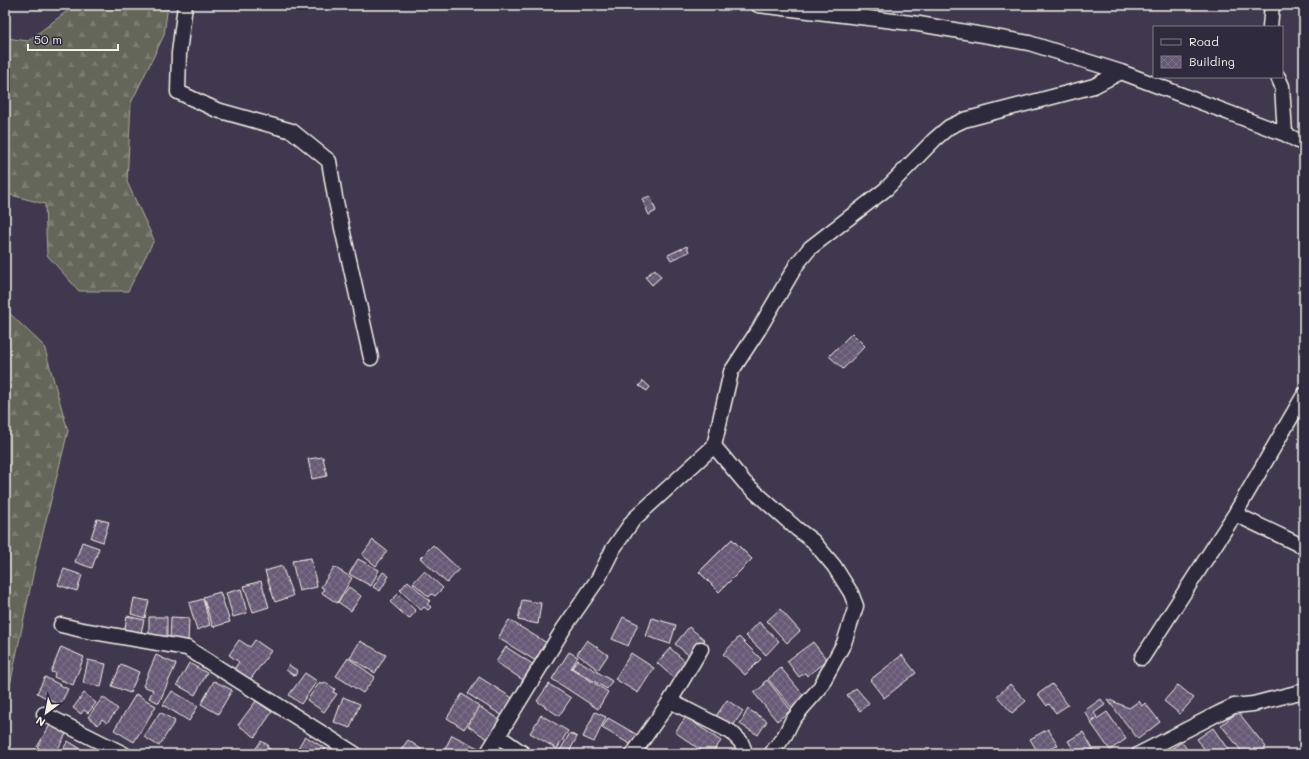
<svg xmlns="http://www.w3.org/2000/svg" width="1309" height="759" font-family="Mali,sans-serif">
  <style>
    .forest { fill: url(#forest-firs); stroke: #acaca0 }
    .building { fill: url(#building-cross-hatch); stroke: #f4f1e8 }
    .lines { fill: none; stroke-linecap: round; stroke-linejoin: round }
    .minor-casing { stroke: #f4f1e8; stroke-width: 17 }
    .minor { stroke: #2f2a3d; stroke-width: 14 }
  </style>
  <defs>
    <pattern id="forest-firs" width="22" height="20" patternUnits="userSpaceOnUse"><rect width="22" height="20" fill="#646658"/><path d="M5 1l3.5 6h-7zM16 11l3.5 6h-7z" fill="#7b7c70"/></pattern>
    <pattern id="building-cross-hatch" width="8" height="8" patternUnits="userSpaceOnUse"><rect width="8" height="8" fill="#675a77"/><path d="M0 0l8 8M0 8l8-8" fill="none" stroke="#7d728a"/></pattern>
  </defs>
  <rect width="100%" height="100%" fill="#40384e"/>
  <filter id="ink" filterUnits="userSpaceOnUse"><feTurbulence type="fractalNoise" baseFrequency=".025" numOctaves="2"/><feDisplacementMap in="SourceGraphic" scale="8" xChannelSelector="R" yChannelSelector="G"/><feConvolveMatrix kernelMatrix="1 2 1 2 8 2 1 2 1" color-interpolation-filters="sRGB"/></filter>
  <g filter="url(#ink)">
    <path class="forest" d="M75,5H168L164,35L131,103L127,182L154,240L128,291H79L47,255L45,204L11,195L5,198V31L6,38L28,41Z
      M5,309L44,346L68,431L35,565L7,700L5,720Z"/>
    <path class="building" d="M650,196L656,211L649,215L642,199Z
      M687,246L689,252L671,260L668,255Z
      M655,269L661,277L652,285L645,277Z
      M852,333L865,346L843,369L829,356Z
      M643,381L650,387L647,391L639,386Z
      M323,457L327,476L312,479L308,459Z
      M97,519L109,522L103,542L91,538Z
      M732,539L752,559L719,592L699,572Z
      M373,540L387,551L376,566L362,555Z
      M82,542L99,548L92,568L75,562Z
      M433,545L459,569L447,583L420,558Z
      M311,558L317,587L299,591L292,561Z
      M358,559L379,570L371,586L349,574Z
      M282,566L293,596L275,602L265,571Z
      M334,567L352,578L337,603L322,593L324,589L321,587Z
      M64,569L82,575L77,591L58,585Z
      M424,571L443,588L435,596L432,594L429,597L413,583Z
      M383,572L389,576L380,591L373,587Z
      M261,581L269,607L253,612L244,586Z
      M408,581L430,601L427,604L431,607L428,610L424,607L421,610L400,590Z
      M349,587L361,596L351,611L338,602Z
      M241,589L247,613L233,617L226,593Z
      M220,592L230,622L213,627L203,597Z
      M398,594L416,611L409,619L390,602Z
      M134,598L149,601L145,618L131,614Z
      M203,599L210,625L197,630L189,603Z
      M522,600L541,603L538,624L518,620Z
      M780,609L800,631L787,643L767,621Z
      M127,616L144,620L140,637L124,634Z
      M149,617H167V639H149Z
      M171,617L189,618L188,643L170,642Z
      M623,617L638,624L628,646L612,639Z
      M652,618L676,625L670,644L646,636Z
      M509,620L547,643L536,661L498,638Z
      M759,622L779,641L766,655L746,636Z
      M689,627L705,640L691,657L675,644Z
      M739,637L761,659L745,675L723,654Z
      M239,640L250,647L255,640L271,651L250,680L234,669L239,662L229,655Z
      M587,640L608,655L598,670L577,654Z
      M360,641L386,655L375,673L350,658Z
      M813,642L827,660L807,676L805,673L799,677L787,661Z
      M61,647L84,657L73,685L54,677L55,673L51,672Z
      M506,647L534,665L523,680L496,662Z
      M670,648L688,664L675,679L657,663Z
      M569,652L578,657L571,668L608,692L598,709L552,679Z
      M631,653L654,668L638,693L615,679Z
      M156,655L176,664L159,703L149,698L153,690L143,686Z
      M902,655L916,673L884,698L870,680Z
      M348,658L375,677L363,693L336,676Z
      M88,660L106,664L101,687L83,683Z
      M578,660L612,681L607,689L572,668Z
      M189,663L207,673L195,695L177,685Z
      M121,664L139,672L130,693L112,686Z
      M289,665L298,671L295,676L286,670Z
      M781,668L805,697L792,708L768,679Z
      M305,673L317,681L301,704L289,695Z
      M45,677L68,689L60,705L37,693Z
      M479,677L514,699L503,716L468,694Z
      M767,680L791,710L777,721L754,693L764,685L763,683Z
      M214,681L232,690L218,714L201,704Z
      M320,682L322,684L324,682L335,689L333,692L337,694L324,712L307,700Z
      M549,684L571,698L559,716L537,701Z
      M1010,684L1026,701L1012,713L997,696Z
      M1052,684L1068,705L1056,713L1049,704L1047,706L1038,694Z
      M1178,685L1194,698L1180,714L1164,701Z
      M856,688L869,703L860,711L847,695Z
      M172,691L198,706L189,721L163,705Z
      M84,693L96,703L88,713L84,710L81,714L73,708Z
      M136,694L156,706L134,742L114,730Z
      M462,694L479,706L464,729L447,718Z
      M103,697L118,709L107,723L102,719L98,725L88,717Z
      M343,697L360,704L350,728L334,722Z
      M1101,699L1105,705L1094,713L1097,717L1091,721L1084,711Z
      M1107,699L1129,708L1139,701L1142,706L1145,703L1160,722L1138,739Z
      M727,700L743,711L730,730L714,719Z
      M256,701L272,712L255,737L238,725Z
      M480,707L501,721L489,740L468,726Z
      M748,709L767,721L758,735L740,724Z
      M160,712L175,721L159,746L144,737Z
      M595,712L606,717L594,742L583,737Z
      M1107,712L1126,739L1110,750L1091,723Z
      M1238,712L1266,747L1257,754H1244L1221,725Z
      M541,715L568,731L557,749L530,733Z
      M686,717L721,741L711,754H706L675,732Z
      M608,718L641,737L635,747L602,728Z
      M50,725L66,734L55,754H49L37,747Z
      M1213,728L1231,754H1208L1197,739Z
      M1048,729L1058,745L1047,751L1049,754H1039L1030,739Z
      M1083,732L1093,749L1085,754H1076L1068,741Z
      M570,733L577,737L568,754H562L559,752Z
      M452,735L482,750L480,754H445L443,753Z
      M305,736L326,749L323,754L295,753Z
      M408,740L421,749L418,754H398Z
      M68,741L86,752L85,754H60Z
      M261,741L268,745L267,747L278,754H252Z
      M1182,742L1190,754H1166L1165,753Z
      M1064,748L1067,754H1053Z"/>
    <g class="lines">
      <g class="minor-casing">
        <path id="minor" d="M185,5L179,53L178,92L217,110L292,131L329,161L335,197L371,358
          M758,5L919,24L1029,43L1121,72L1285,134L1304,144
          M1270,27L1272,5
          M1278,77L1282,86L1285,134
          M714,446L745,483L797,529L813,541L834,566L851,593L856,606L844,643L819,689L803,707L792,721L785,735L771,754
          M1235,514L1304,547
          M61,625L82,630L187,648L355,754
          M1142,658L1235,514L1304,395
          M670,701L731,732L741,742L746,754
          M44,714L124,754
          M498,736L524,754
          M487,754L564,628L598,579L613,549L634,519L714,446L731,372L759,329L797,264L810,248L886,189L935,139L949,127L964,120L1094,86L1121,72
          M633,754L670,701L701,649
          M1139,754L1219,713L1234,706L1253,704L1304,691"/>
      </g>
      <use href="#minor" class="minor"/>
    </g>
  </g>
  <rect width="1309" height="759" fill="none" stroke="#2f2a3d" stroke-width="20"/>
  <rect x="10" y="10" width="1289" height="739" fill="none" stroke="#f4f1e8" stroke-width="1.5" filter="url(#ink)"/>
  <rect x="1153" y="26" width="130" height="52" fill="#2f2a3d" stroke="#7e7a81"/>
  <rect x="1161" y="39" width="20" height="6" fill="#2f2a3d" stroke="#7e7a81"/>
  <text x="1189" y="46" font-size="12" fill="#f4f1e8">Road</text>
  <rect x="1161" y="56" width="20" height="12" fill="url(#building-cross-hatch)" stroke="#7e7a81"/>
  <text x="1189" y="66" font-size="12" fill="#f4f1e8">Building</text>
  <g transform="translate(46 713) rotate(212)" stroke="#2f2a3d" stroke-width="3" paint-order="stroke">
  <path d="M0-3L7 15L0 10L-7 15Z" fill="#f4f1e8"/>
  <text y="-6" font-size="11" font-weight="bold" text-anchor="middle" fill="#f4f1e8">N</text>
  </g>
  <path d="M28 44v6h90v-6" fill="none" stroke="#f4f1e8" stroke-width="2"/>
  <text x="34" y="44" font-size="12" fill="#f4f1e8" stroke="#2f2a3d" stroke-width="3" paint-order="stroke">50 m</text>
</svg>
